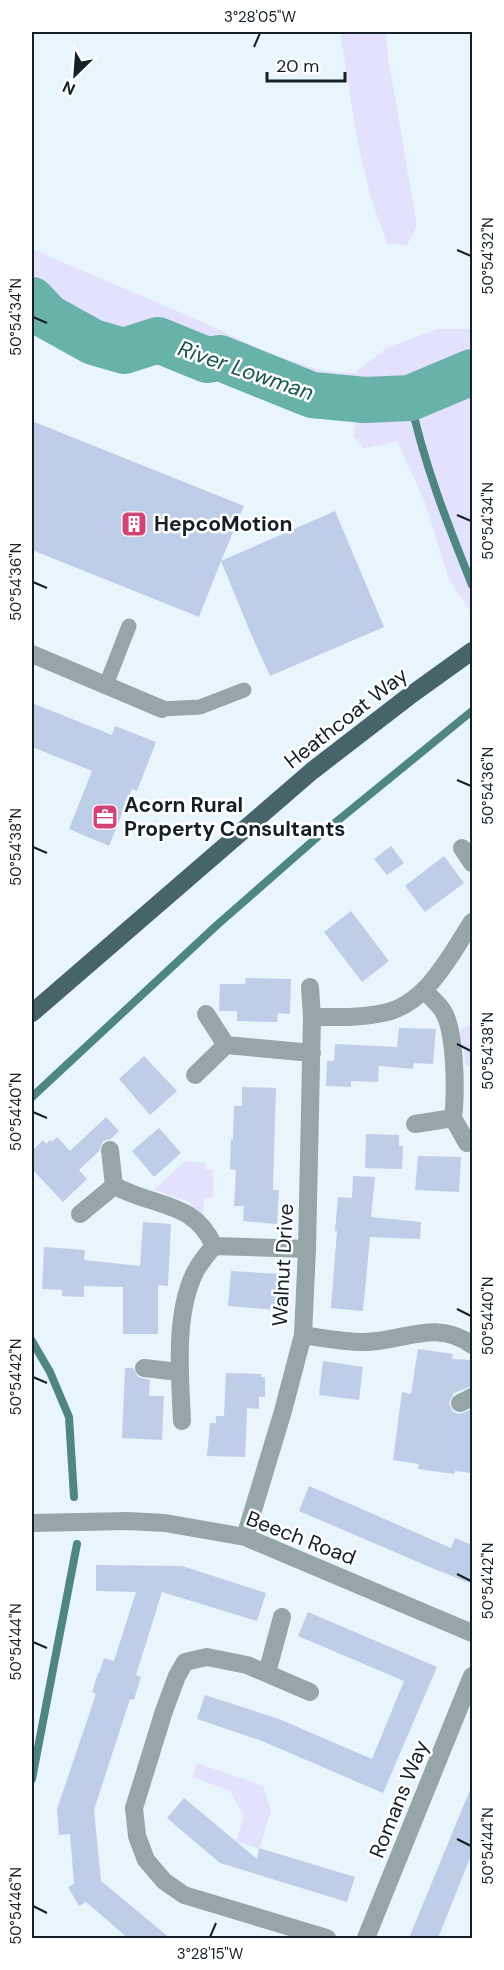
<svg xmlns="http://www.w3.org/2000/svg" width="504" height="1970" font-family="'DM Sans',sans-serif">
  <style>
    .green { fill: #e3e2fe }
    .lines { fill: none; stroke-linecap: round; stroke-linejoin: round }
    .stream { stroke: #4f8682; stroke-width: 8 }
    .river { stroke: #68b2a9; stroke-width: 46 }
    .building { fill: #becde8 }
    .lane { stroke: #95a5a8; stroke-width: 15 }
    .street { stroke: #95a5a8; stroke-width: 18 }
    .primary { stroke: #47646a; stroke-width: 18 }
    .ticks { fill: none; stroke: #141f26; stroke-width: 2 }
    .labels { text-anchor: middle; stroke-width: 5; stroke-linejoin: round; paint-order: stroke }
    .poi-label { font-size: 21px; font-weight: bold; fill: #141f26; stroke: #fff; text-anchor: start }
    .street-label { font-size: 21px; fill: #141f26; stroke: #fff }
    .water-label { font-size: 22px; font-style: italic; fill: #16564f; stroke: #fff }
    .neatline { fill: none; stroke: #141f26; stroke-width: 2 }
    .ticks-label { font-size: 15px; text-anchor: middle; fill: #141f26 }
  </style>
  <rect width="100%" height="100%" fill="#e9f5fd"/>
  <path class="green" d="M340,32H386L388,57L417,226L407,245L387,244L370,195L357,139Z
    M32,249L182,313L274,355L323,371L354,373L388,347L438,329H472V609L470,611L449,579L424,500L397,441L364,449L353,436L358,415L355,391L326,390L297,380L235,352L211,350L144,330L119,337L66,317L32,289Z
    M472,1023V1067L466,1066L460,1030Z
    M185,1161L205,1163V1170L213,1169V1198H204L203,1215L189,1202L154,1190Z
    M197,1763L263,1786L271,1811L259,1849L236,1841L244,1816L230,1791L193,1777Z"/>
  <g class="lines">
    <path class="stream" d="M410,398C423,462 448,525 472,585
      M32,1097L217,925L314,840L472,711
      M32,1341L50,1372L69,1417L74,1497
      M32,1779L77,1544"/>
    <path class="river" d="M32,300L48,317L93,342L124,351L158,340L207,360L220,358L312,395L365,400L410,398L472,372"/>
  </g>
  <path class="building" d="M32,421L244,506L221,561L335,511L384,627L270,676L251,634L221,561L199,617L32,550Z
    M32,703L112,735L115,726L156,742L137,791L132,789L109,846L69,829L92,771L32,747Z
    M391,846L404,863L387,875L374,859Z
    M444,856L464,883L425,912L405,886Z
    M351,911L389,961L362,982L324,932Z
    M246,978L291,979L290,1014L278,1013L277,1022L237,1021V1011H219L220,984H245Z
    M399,1028L436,1029L433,1064L414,1063L413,1069L379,1066L378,1082L351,1081V1087L326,1086L327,1061H334L335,1044L397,1047Z
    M144,1056L177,1091L150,1115L119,1079Z
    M242,1087L276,1088L273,1190H279L277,1224L243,1221L244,1206H234L236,1170L230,1169L231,1139L233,1140L234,1106H242Z
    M106,1117L119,1131L111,1139L103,1141L99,1151L79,1170L87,1179L63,1202L32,1169V1151L43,1140L46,1144L50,1140L52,1142L57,1137L70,1151Z
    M159,1128L181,1153L154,1177L132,1151Z
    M366,1134L399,1135V1146H403L402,1169L365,1168Z
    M418,1156L461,1157L459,1192L415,1190Z
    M353,1176L375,1177L371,1217L421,1222L420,1239L370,1237L363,1311L331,1308L337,1231H335L338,1197L352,1198Z
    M143,1222L171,1224L168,1286L158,1285V1334H123V1287L84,1286V1297L62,1296V1290L42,1289L44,1247L85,1250L84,1260L140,1266Z
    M231,1271L279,1274L277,1310L228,1306Z
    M418,1349L453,1354L452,1359L472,1360V1386L454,1393L449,1403L453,1412L459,1414L472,1409V1473L455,1471L454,1474L418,1469L419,1464L393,1460L402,1392L411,1394Z
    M323,1361L363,1367L359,1400L319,1395Z
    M125,1368H133L138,1377L150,1380L149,1396H164L162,1440L122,1438Z
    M226,1373L261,1374V1377H265V1397H259V1409L247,1408L245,1457L207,1456L210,1423H216V1416H224Z
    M309,1486L451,1548L455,1538L472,1545V1584L432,1568L299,1511Z
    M96,1565L182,1566L266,1593L257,1621L162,1592L136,1675L141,1677L134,1700L130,1699L94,1810L101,1881L170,1938H128L86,1902L79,1906L68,1887L74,1884L70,1834L59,1835L57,1809L96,1694L92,1692L98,1673H99L104,1658L114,1661L136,1592L96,1591Z
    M308,1612L437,1667L383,1793L262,1741L197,1719L205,1695L279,1719L372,1759L404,1681L298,1636Z
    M472,1785V1853L438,1938H409Z
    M184,1798L257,1859L259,1848L355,1877L347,1902L220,1863L167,1818Z"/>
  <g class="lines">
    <path class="lane" d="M106,685L129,626
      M162,709L200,707L244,690"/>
    <path class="street" d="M32,654L162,709
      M462,848L472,863
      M424,990C430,997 439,1004 443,1011C456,1032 456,1094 453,1118
      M206,1014L226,1045
      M312,1017C336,1017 360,1018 383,1013C426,1005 450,956 472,922
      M226,1045L312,1053
      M195,1075L226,1045
      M415,1124L453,1118L467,1143
      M110,1150L114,1186
      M80,1214L114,1186C123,1190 132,1194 141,1197C174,1208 198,1211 214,1246L307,1249
      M303,1335C323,1338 343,1342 364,1342C403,1342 436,1318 472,1345
      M144,1368L179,1372
      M460,1403L472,1397
      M182,1421C180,1375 174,1315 195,1272C200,1263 207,1254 214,1246
      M32,1523L128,1521L165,1523L245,1537L472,1633
      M245,1537L283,1411L303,1335L307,1249L312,1017L310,987
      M267,1673L282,1617
      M310,1692L247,1665L207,1657L185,1662L177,1676L164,1711L134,1808L137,1836L146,1860L164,1881L184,1895L327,1938
      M366,1938L472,1676"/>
    <path class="primary" d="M32,1013L312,771L408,697L472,651"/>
  </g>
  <path class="ticks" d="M254,47L260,33M457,250L471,256M33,317L47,323M457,515L471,521M33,582L47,588M457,780L471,786M33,847L47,853M457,1044L471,1051M33,1112L47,1118M457,1309L471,1316M33,1377L47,1383M457,1574L471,1581M33,1642L47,1648M457,1839L471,1846M33,1906L47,1913M210,1937L216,1923"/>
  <defs>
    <g id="building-square" transform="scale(1.35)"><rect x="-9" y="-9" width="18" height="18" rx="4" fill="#d14474" stroke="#fff"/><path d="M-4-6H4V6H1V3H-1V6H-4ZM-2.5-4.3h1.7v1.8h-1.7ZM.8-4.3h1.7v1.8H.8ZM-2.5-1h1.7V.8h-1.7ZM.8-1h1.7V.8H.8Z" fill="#fff"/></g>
    <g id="office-square" transform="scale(1.35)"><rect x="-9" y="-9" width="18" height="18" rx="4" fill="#d14474" stroke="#fff"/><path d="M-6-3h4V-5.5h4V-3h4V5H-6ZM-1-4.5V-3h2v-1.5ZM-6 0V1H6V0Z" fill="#fff"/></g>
  </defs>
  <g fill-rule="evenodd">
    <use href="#building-square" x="134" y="524"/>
    <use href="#office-square" x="105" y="817"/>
  </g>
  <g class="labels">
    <g class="poi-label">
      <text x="154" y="531">HepcoMotion</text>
      <text x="124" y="812">Acorn Rural<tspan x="124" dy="24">Property Consultants</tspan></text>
    </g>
    <g class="street-label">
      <text transform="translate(346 718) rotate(-38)" y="7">Heathcoat Way</text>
      <text transform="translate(283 1265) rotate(-87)" y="7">Walnut Drive</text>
      <text transform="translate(301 1538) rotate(21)" y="7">Beech Road</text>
      <text transform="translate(399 1799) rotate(-68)" y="7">Romans Way</text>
    </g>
    <g class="water-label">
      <text transform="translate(246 370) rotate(19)" y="8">River Lowman</text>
    </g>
  </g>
  <rect width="504" height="1970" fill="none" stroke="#ffffff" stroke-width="66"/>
  <g transform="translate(75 75) rotate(205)" stroke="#ffffff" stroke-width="4.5" paint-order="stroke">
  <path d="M0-4.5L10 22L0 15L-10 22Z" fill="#141f26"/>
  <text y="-9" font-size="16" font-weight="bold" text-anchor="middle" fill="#141f26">N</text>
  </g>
  <path d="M267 72v9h78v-9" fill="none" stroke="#141f26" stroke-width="3"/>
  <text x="276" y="72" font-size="18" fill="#141f26" stroke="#ffffff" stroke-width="4.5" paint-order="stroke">20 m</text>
  <rect x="33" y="33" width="438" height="1904" class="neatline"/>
  <g class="ticks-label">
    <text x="260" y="22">3°28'05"W</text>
    <text transform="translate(488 256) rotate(-90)" y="5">50°54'32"N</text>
    <text transform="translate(16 317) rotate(-90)" y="5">50°54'34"N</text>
    <text transform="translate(488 521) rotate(-90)" y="5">50°54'34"N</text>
    <text transform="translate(16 582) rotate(-90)" y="5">50°54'36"N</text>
    <text transform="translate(488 786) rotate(-90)" y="5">50°54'36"N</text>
    <text transform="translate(16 847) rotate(-90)" y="5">50°54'38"N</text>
    <text transform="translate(488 1051) rotate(-90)" y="5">50°54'38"N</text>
    <text transform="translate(16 1112) rotate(-90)" y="5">50°54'40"N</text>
    <text transform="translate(488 1316) rotate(-90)" y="5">50°54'40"N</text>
    <text transform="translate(16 1377) rotate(-90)" y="5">50°54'42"N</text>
    <text transform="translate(488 1581) rotate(-90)" y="5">50°54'42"N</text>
    <text transform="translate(16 1642) rotate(-90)" y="5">50°54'44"N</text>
    <text transform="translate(488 1846) rotate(-90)" y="5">50°54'44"N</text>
    <text transform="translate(16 1906) rotate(-90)" y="5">50°54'46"N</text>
    <text x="210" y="1959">3°28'15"W</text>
  </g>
</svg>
